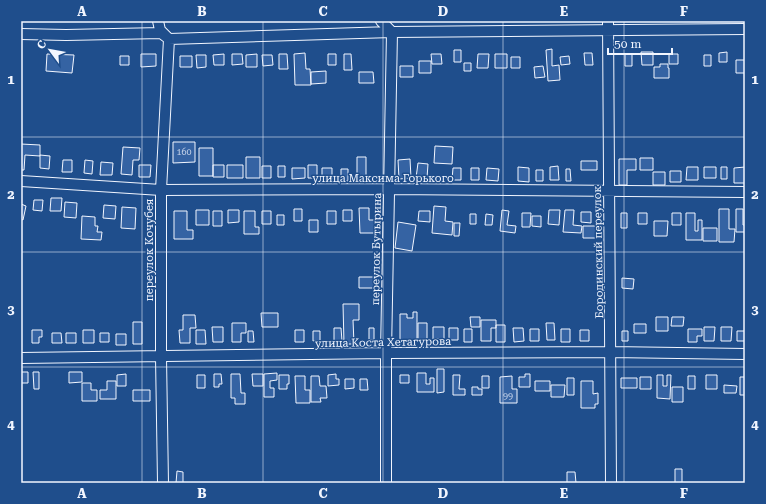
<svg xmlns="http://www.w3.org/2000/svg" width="766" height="504" font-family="'Roboto Serif',serif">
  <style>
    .building { fill: #3563a3; stroke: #f2f6ff }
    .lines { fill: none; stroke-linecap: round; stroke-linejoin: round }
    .minor-casing { stroke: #f2f6ff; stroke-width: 12 }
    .minor { stroke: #1f4e8c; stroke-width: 10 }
    .grid { fill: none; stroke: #f2f6ff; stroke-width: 1; stroke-opacity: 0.55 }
    .labels { text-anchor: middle; stroke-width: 3; stroke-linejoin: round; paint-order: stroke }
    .number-label { font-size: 9px; fill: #c3d1e8 }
    .street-label { font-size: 11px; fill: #f2f6ff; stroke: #1f4e8c }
    .neatline { fill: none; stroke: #f2f6ff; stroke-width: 1.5 }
    .grid-label { font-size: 13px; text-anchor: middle; font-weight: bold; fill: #f2f6ff }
  </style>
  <rect width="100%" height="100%" fill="#1f4e8c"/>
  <path class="building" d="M552,49V66L559,65L560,80L548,81L546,50Z
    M454,50H461V62H454Z
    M641,52H653V65H642Z
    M727,52V62H719V53Z
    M305,53L306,69H310L311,85H295L294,54Z
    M584,53H592L593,65H585Z
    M47,54L74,55L72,73L46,71Z
    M141,54H156V66L141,67Z
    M224,54V65H214L213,55Z
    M232,54H242L243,64L232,65Z
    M257,54V67H246V55Z
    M279,54H287L288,69H279Z
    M328,54H336V65H328Z
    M344,54H351L352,70H344Z
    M431,54H441L442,64H432Z
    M478,54H489L488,68H477Z
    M495,54H507V68H495Z
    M625,54H632V66H625Z
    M669,54H678V64H669Z
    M196,55H206V67L197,68Z
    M262,55H272L273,65L263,66Z
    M704,55H711V66H704Z
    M120,56H129V65H120Z
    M180,56H192V67H180Z
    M569,56L570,64L561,65L560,57Z
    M511,57H520V68H511Z
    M736,60H745V73H736Z
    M419,61H431V73H419Z
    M464,63H471V71H464Z
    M660,64H668V68H669V78H654V67H660Z
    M400,66H413V77H400Z
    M543,66L545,77L535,78L534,67Z
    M326,71V83L311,84V72Z
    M359,72H373L374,83H359Z
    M173,142H195V162L173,163Z
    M21,144L40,145V156L25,155L24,170H21Z
    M435,146L453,147L452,164L434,163Z
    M123,147L140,148L139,160H133L132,175L121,174Z
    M199,148H213V176H199Z
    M40,155L50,156L49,169L40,168Z
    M246,157H260V178H246Z
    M357,157H366V178L357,179Z
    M640,158H653V170H640Z
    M410,159L411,178L399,179L398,160Z
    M619,159H636V170H627V185H619Z
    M63,160H72V172H62Z
    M85,160L93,161L92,174L84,173Z
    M581,161H597V170H581Z
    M101,162L113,163L112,175H100Z
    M418,163L428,164L427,178H416Z
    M139,165H151L150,177H139Z
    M213,165H224V177H213Z
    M227,165H243V178H227Z
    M308,165H317V178H308Z
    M262,166H271V178H262Z
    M278,166H285V177H278Z
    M558,166L559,180H550V167Z
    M518,167L529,168V182L518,181Z
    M687,167H698V180H686Z
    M704,167H716V178H704Z
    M721,167H727V179H721Z
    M745,167V183H734V168Z
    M292,168H305V178L292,179Z
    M322,168H332V179H322Z
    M453,168H461V180H452Z
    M471,168H479V180H471Z
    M487,168L499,169L498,181L486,180Z
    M341,169H348V181H341Z
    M566,169H570L571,181H566Z
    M536,170H543V181H536Z
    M670,171H681V182H670Z
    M653,172H665V185H653Z
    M51,198H62L61,211H50Z
    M34,200H43L42,211L33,210Z
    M65,202L77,203L76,218L64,217Z
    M21,204L26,206L23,220L21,219Z
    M104,205L116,206L115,219L103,218Z
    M434,206L446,207L445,221L453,222L452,235L432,233Z
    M122,207L136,208L135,229L121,228Z
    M359,208H369V220H379V233H360Z
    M294,209H302V221H294Z
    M719,209H729V229H735L734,242H719Z
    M736,209H743V225H745V232H736Z
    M196,210H209V225H196Z
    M228,210H239V222L228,223Z
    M343,210H352V221H343Z
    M502,210L509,211L507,225L516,226L515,233L500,231Z
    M549,210H560L559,225L548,224Z
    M565,210H574L573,225L582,226L581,233L563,232Z
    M174,211H187V230H193V239H174Z
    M213,211H222V226H213Z
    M244,211H255V227H259V234H244Z
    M262,211H271V224H262Z
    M327,211H336V224H327Z
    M419,211H430V222L418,221Z
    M581,212H591V223L581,222Z
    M522,213H531L530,227H522Z
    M621,213H627V228H621Z
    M638,213H647V224H638Z
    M672,213H681V225H672Z
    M686,213H695V231H698V220H702V240H686Z
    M470,214H476V224H470Z
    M486,214L493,215L492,225H485Z
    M277,215H284V225H277Z
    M82,216L95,217V226H98L97,232H102L101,240L81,239Z
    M532,216H541V227L532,226Z
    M309,220H318V232H309Z
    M654,221H668L667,236H654Z
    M398,222L416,225L412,251L395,248Z
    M454,223H460L459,236H454Z
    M583,226H597V238H583Z
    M703,228H717V241H703Z
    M359,277H375V288H359Z
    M622,278L634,279L633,289L622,288Z
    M343,304H359V320H353L354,344H344Z
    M413,312H417V340H400V314H407V318H413Z
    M261,313H278V327H262Z
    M183,315H195L196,328H190V343H180L179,330H183Z
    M470,317H480V327H471Z
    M656,317H668V331H656Z
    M672,317H684L683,326H671Z
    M481,320H496V328H491V341H481Z
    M133,322H142V344H133Z
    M232,323H246V333H241V342H232Z
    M418,323H427V341H418Z
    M546,323H554L555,340H547Z
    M634,324H646V333H634Z
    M496,325H505V342H496Z
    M212,327H223V342H213Z
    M433,327H444V339H433Z
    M704,327H715L714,341H704Z
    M721,327H732L731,341H721Z
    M334,328H341L342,341H334Z
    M369,328H374V340H369Z
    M449,328H458V340H449Z
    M513,328H523L524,341L514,342Z
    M464,329H472V342H464Z
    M530,329H539V341H530Z
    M561,329H570V342H561Z
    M688,329H702V336H697V342H688Z
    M32,330H42V337H39V343H32Z
    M83,330H94V343H83Z
    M196,330H205L206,344H196Z
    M295,330H304V342H295Z
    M580,330H589V341H580Z
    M248,331H253L254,342H248Z
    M313,331H320V341H313Z
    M622,331H628V341H622Z
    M737,331H745V341H737Z
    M52,333H61L62,343H52Z
    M66,333H76V343H66Z
    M100,333H109V342H100Z
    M116,334H126V345H116Z
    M437,369H444V392L437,393Z
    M21,372H28V383H21Z
    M33,372H39V389H34Z
    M69,372H82V382L69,383Z
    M277,373V380L270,381V388H274V397H264V374Z
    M417,373H426V384H430V378H434V392H417Z
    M126,374V386H117V375Z
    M214,374H221L222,384H219V387H214Z
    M231,374H240L241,393H245V404H235V398H231Z
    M252,374H263V386H253Z
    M336,374V379H339V385L328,386V375Z
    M525,374H530V387H519V377H525Z
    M197,375H205V388H197Z
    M279,375H289V384H287V389H279Z
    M400,375H409V383H400Z
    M453,375H460L459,389H465V395H453Z
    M657,375H663V386H667V375H671L670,399L657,398Z
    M706,375H717V389H706Z
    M295,376H305V390H310V403H296Z
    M311,376H319L320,386H326L327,398H320L321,402H311Z
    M482,376H489V388H482Z
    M512,376V389H517V403H500V377Z
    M688,376H695V389H688Z
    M640,377H651V389H640Z
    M740,377H745V395H740Z
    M567,378H574V395H567Z
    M621,378H637V388H621Z
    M345,379H354V388L345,389Z
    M360,379H367L368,390H360Z
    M107,381H116V399H100V390H107Z
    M535,381H550V391H535Z
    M581,381H593V394L598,393V404H595V408H581Z
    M82,383H91V390H97V401H82Z
    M551,385H565L564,397H551Z
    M724,385L737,386L736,393H724Z
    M472,387H478V389H482V395H472Z
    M672,387H683V402H672Z
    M133,390H150V401H133Z
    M675,469H682V483H675Z
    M177,471L183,472V483H176Z
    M567,472H575L576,483H567Z"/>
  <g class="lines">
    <g class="minor-casing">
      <path id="minor" d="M158,21L160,30L169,39L161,190V357L163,483
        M381,21L392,32L386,353V483
        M608,21L611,483
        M21,34L66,35L161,33L169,39L392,32L745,29
        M21,181L161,190L389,189L745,192
        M21,358L386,353L611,352L745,354"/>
    </g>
    <use href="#minor" class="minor"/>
  </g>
  <path class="grid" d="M142,21V483M263,21V483M383,21V483M503,21V483M624,21V483M21,137H745M21,252H745M21,367H745"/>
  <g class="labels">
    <g class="number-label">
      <text x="184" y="155">160</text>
      <text x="508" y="399">99</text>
    </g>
    <g class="street-label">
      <text x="383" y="182">улица Максима Горького</text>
      <text transform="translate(376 249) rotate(-89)" y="4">переулок Бутырина</text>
      <text transform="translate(149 250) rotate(-90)" y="4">переулок Кочубея</text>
      <text transform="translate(598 252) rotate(-91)" y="4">Бородинский переулок</text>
      <text transform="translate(383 342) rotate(-1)" y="4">улица Коста Хетагурова</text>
    </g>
  </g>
  <rect width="766" height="504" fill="none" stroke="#1f4e8c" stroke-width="44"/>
  <g transform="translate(50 50) rotate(302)" stroke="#1f4e8c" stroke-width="3" paint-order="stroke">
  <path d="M0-3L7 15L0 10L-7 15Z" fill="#f2f6ff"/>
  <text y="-6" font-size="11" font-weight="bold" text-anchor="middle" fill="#f2f6ff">С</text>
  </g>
  <path d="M608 48v6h64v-6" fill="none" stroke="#f2f6ff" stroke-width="2"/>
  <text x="614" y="48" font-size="12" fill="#f2f6ff" stroke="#1f4e8c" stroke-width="3" paint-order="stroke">50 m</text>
  <rect x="22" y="22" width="722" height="460" class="neatline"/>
  <g class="grid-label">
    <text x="82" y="16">A</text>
    <text x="202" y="16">B</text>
    <text x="323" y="16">C</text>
    <text x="443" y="16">D</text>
    <text x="564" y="16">E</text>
    <text x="684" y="16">F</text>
    <text x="11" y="84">1</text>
    <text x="755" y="84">1</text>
    <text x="11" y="199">2</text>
    <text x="755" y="199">2</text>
    <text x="11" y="314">3</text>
    <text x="755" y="314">3</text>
    <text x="11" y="429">4</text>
    <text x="755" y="429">4</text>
    <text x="82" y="498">A</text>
    <text x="202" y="498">B</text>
    <text x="323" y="498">C</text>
    <text x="443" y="498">D</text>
    <text x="564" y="498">E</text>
    <text x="684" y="498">F</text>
  </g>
</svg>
